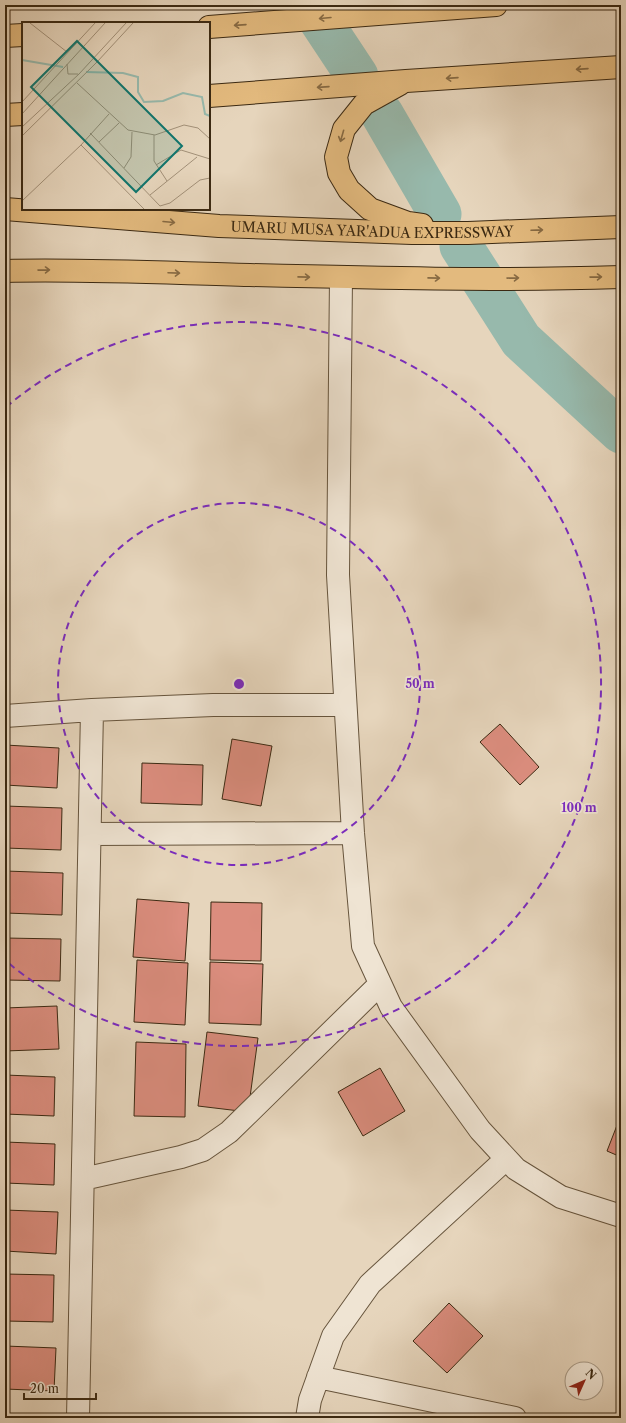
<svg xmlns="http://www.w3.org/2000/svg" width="626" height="1423" font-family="'Libre Caslon Text',serif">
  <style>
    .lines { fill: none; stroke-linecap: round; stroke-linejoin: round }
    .river { stroke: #97b9ac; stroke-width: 43 }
    .building { fill: #db8d7e; stroke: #3b2912 }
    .minor-casing { stroke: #66543c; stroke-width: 24 }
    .trunk-casing { stroke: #3b2912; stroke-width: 24 }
    .motorway-casing { stroke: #3b2912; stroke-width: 24 }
    .minor { stroke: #efe4d3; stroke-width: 22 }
    .trunk { stroke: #e3ba7e; stroke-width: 22 }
    .motorway { stroke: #e3ba7e; stroke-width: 22 }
    .oneway { stroke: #876a43 }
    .ring { fill: none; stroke: #7b2cbf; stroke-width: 2; stroke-dasharray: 7 5 }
    .labels { text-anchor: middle; stroke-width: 3.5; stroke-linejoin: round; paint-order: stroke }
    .street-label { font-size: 14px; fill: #3b2912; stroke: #efe4d3 }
    .inset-river { fill: none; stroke: #97b9ac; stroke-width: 2 }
    .inset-road { fill: none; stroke: #a29078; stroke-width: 1 }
    .view { fill: #0f766e; fill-opacity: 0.15; stroke: #0f766e; stroke-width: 2 }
    .inset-edge { fill: none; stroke: #3b2912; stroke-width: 2 }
    .centre { fill: #7b2cbf; stroke: #efe4d3; stroke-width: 2 }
    .ring-label { font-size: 12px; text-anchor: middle; font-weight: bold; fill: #7b2cbf; stroke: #efe4d3; stroke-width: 3.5; stroke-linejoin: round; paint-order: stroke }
  </style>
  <rect width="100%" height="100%" fill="#e6d5bc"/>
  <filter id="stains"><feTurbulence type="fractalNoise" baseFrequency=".005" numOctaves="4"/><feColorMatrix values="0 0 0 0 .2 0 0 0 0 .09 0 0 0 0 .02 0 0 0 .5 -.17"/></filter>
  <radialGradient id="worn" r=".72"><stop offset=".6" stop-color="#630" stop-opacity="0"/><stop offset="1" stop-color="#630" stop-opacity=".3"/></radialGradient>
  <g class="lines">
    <path class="river" d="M310,5L357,76
      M382,114L440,214
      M461,246L521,340L621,432"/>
  </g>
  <path class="building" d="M500,724L539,767L520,785L480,742Z
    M232,739L272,746L261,806L222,799Z
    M5,745L59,748L57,788L5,785Z
    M142,763L203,765L202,805L141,803Z
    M5,806L62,808L61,850L5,848Z
    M5,871L63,873L62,915L5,913Z
    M137,899L189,903L185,961L133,957Z
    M211,902L262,903L261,961L210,960Z
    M5,938L61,939L60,981L5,980Z
    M137,960L188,963L185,1025L134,1022Z
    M210,962L263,964L261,1025L209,1023Z
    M57,1006L59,1049L5,1051V1008Z
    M207,1032L258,1038L248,1112L198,1106Z
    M136,1042L186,1044L185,1117L134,1116Z
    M380,1068L405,1111L363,1136L338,1092Z
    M5,1075L55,1077L54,1116L5,1114Z
    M621,1115V1157L607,1151Z
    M5,1142L55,1144L54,1185L5,1183Z
    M5,1210L58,1212L56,1254L5,1251Z
    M5,1274L54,1275L53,1322L5,1321Z
    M449,1303L483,1336L447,1373L413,1341Z
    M5,1346L56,1348L54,1391L5,1389Z"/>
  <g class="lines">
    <g class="minor-casing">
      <path id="minor" d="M341,277L338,575L353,833L363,946L391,1007L480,1130L516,1169L561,1197L621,1216
        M5,716L92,710L213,705H345
        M90,834L353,833
        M83,1179L181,1157L203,1150L229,1132L380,984
        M318,1377L515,1418
        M78,1418L92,710
        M307,1418L310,1400L333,1336L370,1284L506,1159"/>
    </g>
    <g class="trunk-casing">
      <path id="trunk" d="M209,27L496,5
        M5,36L23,35
        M5,271C87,269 168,273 250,275C373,278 497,281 621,277"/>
    </g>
    <g class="motorway-casing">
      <g id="motorway">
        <path d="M400,84L364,104L344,129L336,157L339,173L349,190L370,209L408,223L422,225"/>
        <path d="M209,96L406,81L621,67"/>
        <path d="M5,115L23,114"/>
        <path id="s1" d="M5,209L219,226L412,233H468L621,227"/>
      </g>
    </g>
    <use href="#minor" class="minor"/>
    <use href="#trunk" class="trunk"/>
    <use href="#motorway" class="motorway"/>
  </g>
  <defs><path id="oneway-shaft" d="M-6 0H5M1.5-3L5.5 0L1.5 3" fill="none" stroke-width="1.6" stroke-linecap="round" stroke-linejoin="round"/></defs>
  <g class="oneway">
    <use href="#oneway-shaft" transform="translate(325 18) rotate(175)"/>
    <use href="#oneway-shaft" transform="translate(240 25) rotate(176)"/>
    <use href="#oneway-shaft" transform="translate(582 69) rotate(176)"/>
    <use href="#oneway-shaft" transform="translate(452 78) rotate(176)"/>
    <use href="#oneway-shaft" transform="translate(323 87) rotate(176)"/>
    <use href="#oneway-shaft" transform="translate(342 136) rotate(106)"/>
    <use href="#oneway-shaft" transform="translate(169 222) rotate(5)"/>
    <use href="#oneway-shaft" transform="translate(537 230) rotate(-2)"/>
    <use href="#oneway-shaft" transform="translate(44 270) rotate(-1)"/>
    <use href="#oneway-shaft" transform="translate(174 273) rotate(2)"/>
    <use href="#oneway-shaft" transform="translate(304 277) rotate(1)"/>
    <use href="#oneway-shaft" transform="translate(596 277) rotate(-1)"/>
    <use href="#oneway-shaft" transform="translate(434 278) rotate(1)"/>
    <use href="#oneway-shaft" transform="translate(513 278) rotate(-1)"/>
  </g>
  <g class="ring">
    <circle cx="239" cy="684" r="181"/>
    <path d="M6 407A362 362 0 1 1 6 961"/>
  </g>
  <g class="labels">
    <g class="street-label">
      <text dy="5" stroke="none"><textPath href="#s1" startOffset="368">UMARU MUSA YAR'ADUA EXPRESSWAY</textPath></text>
    </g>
  </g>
  <g transform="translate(22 22)">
    <rect width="188" height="188" fill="#e6d5bc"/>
    <path class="inset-river" d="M0,38L41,45M64,50L101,51L116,55V70L122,80L141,79L161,71L180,75L183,92L188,94"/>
    <path class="inset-road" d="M8,1L45,30M45,42L46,52H56M55,61L106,108L133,113L162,103L176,106L188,117M0,80L73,1M0,92L83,1M0,105L57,52L104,1M68,111L138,184L148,181L178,158L188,156M132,113V139L145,159M0,114L75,40L111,1M77,120L97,101M59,123L122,187M134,143L159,128L188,137M102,146L109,135L110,110M128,173L175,135M0,179L59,123L87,92"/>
    <path class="view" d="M55,19L160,124L114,170L9,65Z"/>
    <rect width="188" height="188" class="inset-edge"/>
  </g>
  <circle cx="239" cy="684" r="6" class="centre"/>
  <g class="ring-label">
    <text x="420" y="688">50 m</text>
    <text x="579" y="812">100 m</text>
  </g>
  <rect width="626" height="1423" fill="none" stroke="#e6d5bc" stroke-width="20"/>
  <rect x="6" y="6" width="614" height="1411" fill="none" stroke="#3b2912" stroke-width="2"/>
  <rect x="10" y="10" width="606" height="1403" fill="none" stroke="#3b2912"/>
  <g transform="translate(584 1381) rotate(45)"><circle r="19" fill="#efe4d3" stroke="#a79986"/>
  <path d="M0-3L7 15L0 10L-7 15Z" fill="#8f2418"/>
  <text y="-6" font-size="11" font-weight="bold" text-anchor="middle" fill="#3b2912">N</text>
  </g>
  <path d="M24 1393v6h72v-6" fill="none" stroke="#3b2912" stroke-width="2"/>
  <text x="30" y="1393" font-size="12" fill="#3b2912" stroke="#efe4d3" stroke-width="3" paint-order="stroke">20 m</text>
  <rect width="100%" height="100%" filter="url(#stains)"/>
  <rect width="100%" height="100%" fill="url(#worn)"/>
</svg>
